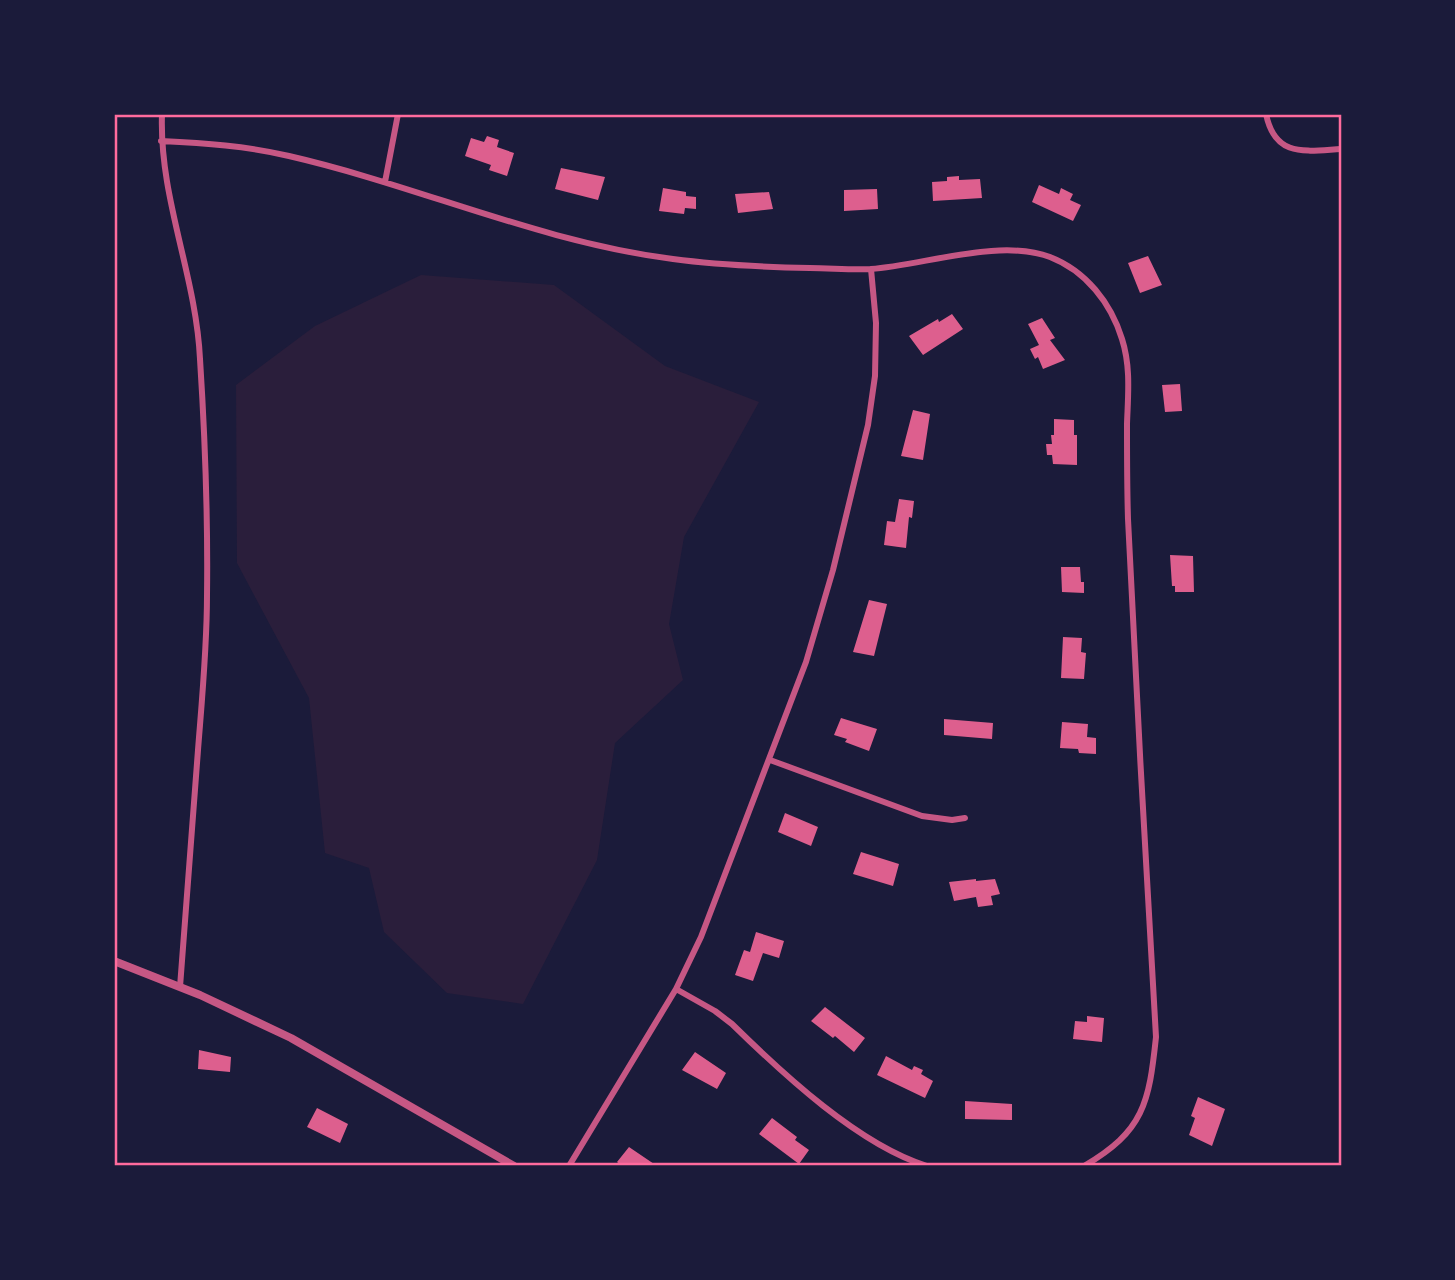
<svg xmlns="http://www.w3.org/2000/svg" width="1455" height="1280" font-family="'Open Sans',sans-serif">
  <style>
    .green { fill: #2a1e3b }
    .building { fill: #dd5f8e }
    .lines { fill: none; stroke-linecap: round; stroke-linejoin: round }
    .minor { stroke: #c65784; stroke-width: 6 }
    .tertiary { stroke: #c65784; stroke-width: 8 }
    .neatline { fill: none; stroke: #ff6b9d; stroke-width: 2.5 }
  </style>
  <rect width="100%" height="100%" fill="#1b1b3a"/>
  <path class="green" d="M421,275L554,285L665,366L759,402L684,537L669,624L683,680L615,743L597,860L523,1004L447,993L384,932L369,868L325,853L309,698L237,563L236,385L315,326Z"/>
  <path class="building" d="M487,136L499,140L497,147L514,153L507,176L489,170L491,165L465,156L471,138L484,142Z
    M561,168L605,177L598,200L555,189Z
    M959,176V180L980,179L982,198L933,201L932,182L947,181V177Z
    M1039,185L1059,194L1061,188L1073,194L1070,200L1081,205L1073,221L1032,202Z
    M663,188L686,192V196L696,197V209L685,208L684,214L659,211Z
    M877,189L878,209L844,211V190Z
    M769,192L773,209L738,213L735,194Z
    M1148,256L1162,285L1140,293L1128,263Z
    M952,314L963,329L923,355L909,336L938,319L939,322Z
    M1042,318L1055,338L1050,340L1065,360L1043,369L1038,357L1035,359L1030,349L1039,345L1028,324Z
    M1180,384L1182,411L1165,412L1162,385Z
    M913,410L930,414L923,460L901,456Z
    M1054,419L1074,420V435H1077V465L1053,464L1052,455H1047L1046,444H1052L1051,435H1054Z
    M899,499L914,501L912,518L909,517L906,548L884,545L887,521L895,522Z
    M1170,555L1193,556L1194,592H1175V586H1172Z
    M1061,567H1080L1081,582H1084V593L1062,592Z
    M869,600L887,604L874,656L853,652Z
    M1063,637L1082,638L1081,652L1086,653L1084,679L1061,678Z
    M841,718L877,729L869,751L845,742L847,739L834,735Z
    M944,719L993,723L992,739L944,735Z
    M1062,722L1088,724L1087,737L1096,738V754L1079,753L1078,749L1060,748Z
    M785,813L818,827L811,846L778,832Z
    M861,852L899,864L893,886L853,874Z
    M976,879V881L995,879L1000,894L991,896L993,905L978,907L976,897L954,901L949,882Z
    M756,932L784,941L779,958L763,953L753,981L735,975L744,950L750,952Z
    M825,1007L865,1038L854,1052L835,1036L833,1038L811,1021Z
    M1087,1016L1104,1018L1102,1042L1073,1039L1075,1021L1087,1022Z
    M199,1050L231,1057L230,1072L198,1069Z
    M695,1052L726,1073L717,1089L682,1070Z
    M886,1056L912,1070L914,1066L923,1070L921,1074L933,1081L925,1098L877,1075Z
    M1198,1097L1225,1109L1212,1146L1189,1135L1195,1118L1191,1116Z
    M965,1101L1012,1104V1120L965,1119Z
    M317,1108L348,1124L340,1143L307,1127Z
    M772,1118L797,1137L795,1140L809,1150L799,1164L759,1134Z
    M629,1147L657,1166H622L617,1162Z"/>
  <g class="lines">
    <path class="minor" d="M162,114C159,198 196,275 200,359C205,437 208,517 207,596C207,647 202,699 198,750C192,829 186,908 180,987
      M1266,114C1275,158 1305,151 1341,149
      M161,141C204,143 247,146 289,156C419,186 540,242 673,259C718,265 764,267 810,268C830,268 851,270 871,269C924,265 1000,238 1050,257C1086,271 1111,303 1122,339C1131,367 1128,395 1127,424C1127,456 1127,488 1128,519C1136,692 1146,864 1156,1037C1149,1103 1144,1131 1084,1166
      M385,182L398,114
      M770,760L922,816L952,820L965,818
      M676,989L715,1011L732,1024C783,1074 859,1145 927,1166
      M569,1166L676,989L701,937L806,662L833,570L868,425L875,376L876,323L871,269"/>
    <path class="tertiary" d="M114,961L200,995L291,1038L514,1166"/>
  </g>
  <rect width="1455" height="1280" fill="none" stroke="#1b1b3a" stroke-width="231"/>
  <rect x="116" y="116" width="1224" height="1048" class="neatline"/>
</svg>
